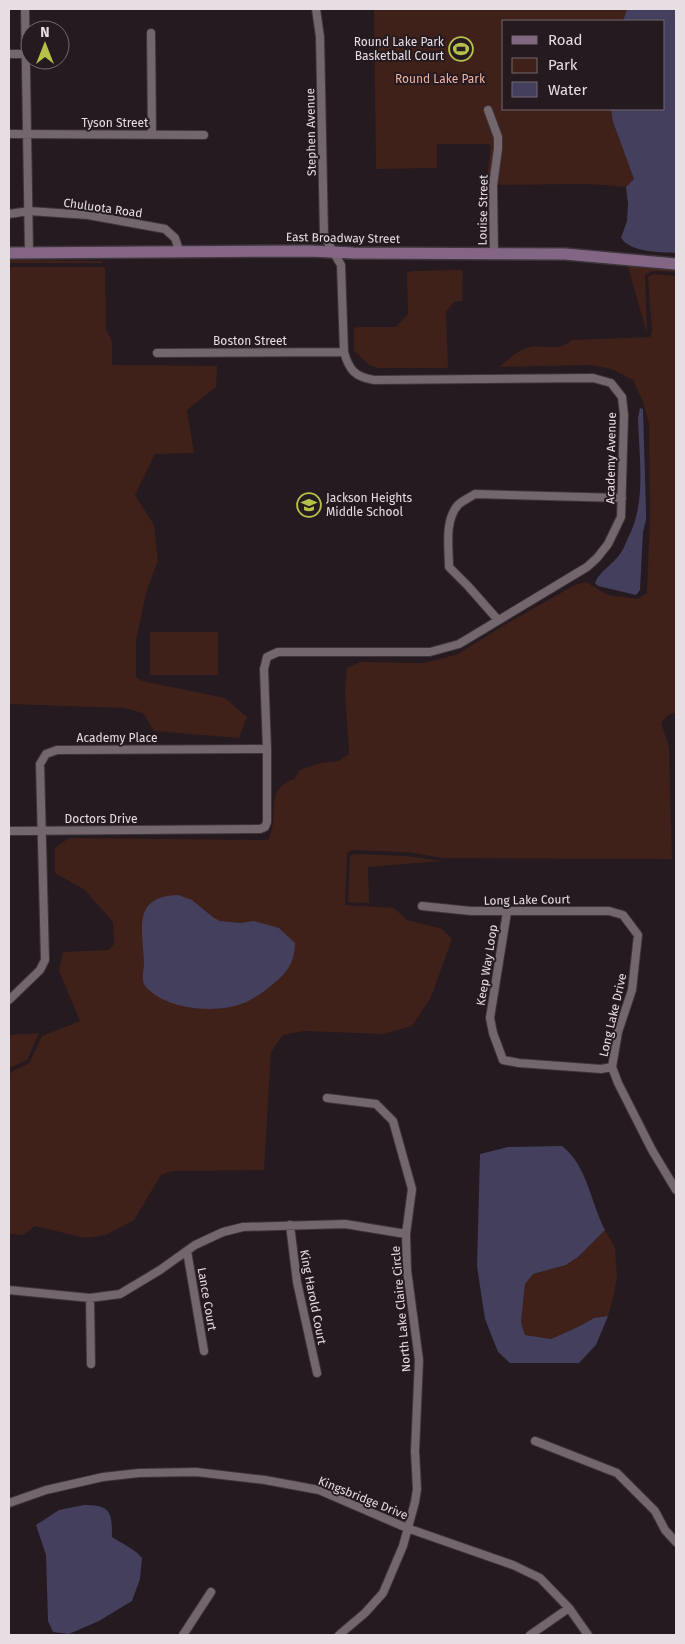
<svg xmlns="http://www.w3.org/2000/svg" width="685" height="1644" font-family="'Fira Sans',sans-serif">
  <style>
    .green { fill: #3f2119 }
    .water { fill: #443f5c }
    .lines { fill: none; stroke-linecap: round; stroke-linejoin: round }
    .minor-casing { stroke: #3d3539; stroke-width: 10 }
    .secondary-casing { stroke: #3d3539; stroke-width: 14 }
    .minor { stroke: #73666d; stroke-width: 8 }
    .secondary { stroke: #836685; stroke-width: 11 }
    .labels { text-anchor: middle; stroke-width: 4; stroke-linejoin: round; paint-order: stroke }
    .poi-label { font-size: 12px; fill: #e6dee2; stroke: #241a20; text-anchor: end }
    .park-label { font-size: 12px; fill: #f0b19f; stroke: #241a20 }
    .street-label { font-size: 12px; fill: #e6dee2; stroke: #241a20 }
  </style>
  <rect width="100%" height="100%" fill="#241a20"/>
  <path class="green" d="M374,9H627L623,21H504V109H611L613,122L634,179L626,187L591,184L486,185L491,146L489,144H437V168L376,169Z
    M9,260L102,261L103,263H9Z
    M627,263L676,268V272L653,271L645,275L647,334Z
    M9,267H105L106,330L112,341V365L217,366L216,387L187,410L194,453L155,454L135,495L154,525L158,561L147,589L136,641V677L142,681L225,698L247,717L239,738L154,731L143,713L124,708L9,704Z
    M461,270L463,274L462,301L454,302L446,312L448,368H378L369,365L354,351V328L360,327H396L408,314L407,273L411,271Z
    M653,274L676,276V712L668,715L661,722L669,747L672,859L443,858L407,852L353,850L347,853L345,905L394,908L407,920L442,929L452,939L431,997L412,1026L383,1034L304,1031L283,1035L271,1052L264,1170L172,1171L161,1175L134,1220L106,1235L85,1238L35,1226L23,1235L9,1234V1073L29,1063L42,1036L80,1021L59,971L63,952L109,950L114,944L113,922L85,890L55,873V848L69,838L268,840C281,818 262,790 294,779L300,770L320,763L338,761L349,754L345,690L347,668L360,662L424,663L458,654L513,620L575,585L586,582L608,595L638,599L647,593L650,516L649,424L643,402L633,380L612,369L591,365L500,367C506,360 517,351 526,348C543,342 555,354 572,340L650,337L652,332L648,277Z
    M150,632H218V675H150Z
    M354,854L407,856L442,861L368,867L369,903L348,902L350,856Z
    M39,1033L27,1060L9,1068V1035Z
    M605,1230L615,1248L617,1276L614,1295L608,1316L594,1318L580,1326L551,1339L525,1335L521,1322L525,1284L533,1274L566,1265L578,1257Z"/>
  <path class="water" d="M627,9H676V253C659,252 632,253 621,238L627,221L628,204L626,187L634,179L613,122L611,109H664V21H623Z
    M640,408L643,409L646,510V520L643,532L640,590L636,595L598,586L595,583C598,573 613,564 620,554C623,550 625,545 627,540C647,504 639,458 638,418Z
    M178,895L192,900L214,918L220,921L241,923L254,921L279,928L295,943C295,962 287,973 273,984C264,992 255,998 244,1003C217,1014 168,1010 147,988C140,982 144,971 144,963C143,931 131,896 178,895Z
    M562,1146C587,1165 591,1203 605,1230L578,1257L566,1265L533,1274L525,1284L521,1322L525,1335L551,1339L580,1326L594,1318L608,1316L596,1345L579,1363H510L498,1352L485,1319L477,1266L480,1154L508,1147Z
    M84,1505C111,1505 112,1512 112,1537C122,1544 134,1548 142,1558L140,1579L132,1601L99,1621L69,1634L53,1632L48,1621L46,1555L36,1525L59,1510Z"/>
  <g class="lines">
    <g class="minor-casing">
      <path id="minor" d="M25,9L29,253
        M151,33L152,135
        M9,54H26
        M488,110L498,137V149L493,185L494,253
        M9,134L204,135
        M9,214L29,211L88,215L165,229L175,238L180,253
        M157,353L344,352
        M498,620L468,586L449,567C449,548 444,521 458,505C462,501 469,498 475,494L622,498
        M9,831L260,829L265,827L267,822V749L264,669L267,657L278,652H430L459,644L587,567L597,558L608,544L621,517L624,415L622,397L611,383L593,378L374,380C355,377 349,370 344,352L341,265L324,236L320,37L316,9
        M422,906L471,911H609L623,915L638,935L632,990L618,1032L612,1067L618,1083L652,1150L676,1190
        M507,912L490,1018L493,1033L503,1060L519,1063L601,1069L612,1067
        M9,1000L40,970L45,960L40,764L46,754L57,750L267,749
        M327,1098L376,1104L393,1121L412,1189L406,1234L407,1270L419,1360L415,1451L417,1489L415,1502L403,1546L383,1593L365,1613L339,1635
        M290,1225L297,1282L317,1373
        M187,1251L204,1351
        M9,1290L90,1298L120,1294L160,1270L195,1245L223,1232L243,1227L345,1224L406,1234
        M90,1298L91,1364
        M535,1441L617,1473L655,1511L665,1530L676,1542
        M9,1503L46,1490L103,1477L139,1473L196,1472L265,1480L319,1490L407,1528L513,1565L540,1578L569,1608L588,1635
        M183,1635L211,1592
        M530,1635L569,1608"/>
    </g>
    <g class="secondary-casing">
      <path id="secondary" d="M9,253L310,251L353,253L565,254L676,264"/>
    </g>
    <use href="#minor" class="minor"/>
    <use href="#secondary" class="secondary"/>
  </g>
  <defs>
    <g id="stadium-ring" transform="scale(1.25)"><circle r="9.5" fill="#241a20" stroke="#b5c249" stroke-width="1.5"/><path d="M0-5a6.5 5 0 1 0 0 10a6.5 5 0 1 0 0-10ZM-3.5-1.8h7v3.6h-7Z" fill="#b5c249"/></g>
    <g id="school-ring" transform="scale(1.25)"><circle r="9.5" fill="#241a20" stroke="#b5c249" stroke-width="1.5"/><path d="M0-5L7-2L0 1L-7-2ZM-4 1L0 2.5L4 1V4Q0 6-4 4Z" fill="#b5c249"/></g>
  </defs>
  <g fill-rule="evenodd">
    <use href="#stadium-ring" x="461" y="49"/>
    <use href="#school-ring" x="309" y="505"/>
  </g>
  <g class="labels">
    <g class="poi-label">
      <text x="444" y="46">Round Lake Park<tspan x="444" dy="14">Basketball Court</tspan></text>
      <text x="326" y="502" text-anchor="start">Jackson Heights<tspan x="326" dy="14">Middle School</tspan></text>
    </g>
    <g class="park-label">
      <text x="440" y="83">Round Lake Park</text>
    </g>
    <g class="street-label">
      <text x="115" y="127">Tyson Street</text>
      <text transform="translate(311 132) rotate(-91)" y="4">Stephen Avenue</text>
      <text transform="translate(103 208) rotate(8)" y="4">Chuluota Road</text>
      <text transform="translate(483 210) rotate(-89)" y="4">Louise Street</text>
      <text transform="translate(343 238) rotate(1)" y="4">East Broadway Street</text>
      <text x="250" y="345">Boston Street</text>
      <text transform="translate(611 458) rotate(-89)" y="4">Academy Avenue</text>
      <text x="117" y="742">Academy Place</text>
      <text x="101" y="823">Doctors Drive</text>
      <text transform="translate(527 900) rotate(-1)" y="4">Long Lake Court</text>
      <text transform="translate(487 965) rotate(-81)" y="4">Keep Way Loop</text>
      <text transform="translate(613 1015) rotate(-77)" y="4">Long Lake Drive</text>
      <text transform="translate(313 1297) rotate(79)" y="4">King Harold Court</text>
      <text transform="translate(207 1299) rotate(80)" y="4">Lance Court</text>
      <text transform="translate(401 1309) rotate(-95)" y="4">North Lake Claire Circle</text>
      <text transform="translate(363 1498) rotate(22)" y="4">Kingsbridge Drive</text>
    </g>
  </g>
  <rect width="685" height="1644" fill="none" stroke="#e6dee2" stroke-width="20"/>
  <rect x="502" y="20" width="162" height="90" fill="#241a20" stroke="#72686e"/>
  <rect x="512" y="36" width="25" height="8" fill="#836685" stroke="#72686e"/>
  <text x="548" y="45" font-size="15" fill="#e6dee2">Road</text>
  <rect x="512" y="58" width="25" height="15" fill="#3f2119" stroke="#72686e"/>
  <text x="548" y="70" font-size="15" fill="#e6dee2">Park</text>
  <rect x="512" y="82" width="25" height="15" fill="#443f5c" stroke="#72686e"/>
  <text x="548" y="95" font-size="15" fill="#e6dee2">Water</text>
  <g transform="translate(45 45)"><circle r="24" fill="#241a20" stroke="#72686e"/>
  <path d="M0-4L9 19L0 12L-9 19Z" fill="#b5c249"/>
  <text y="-8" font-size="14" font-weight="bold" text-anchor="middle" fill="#e6dee2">N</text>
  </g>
</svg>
